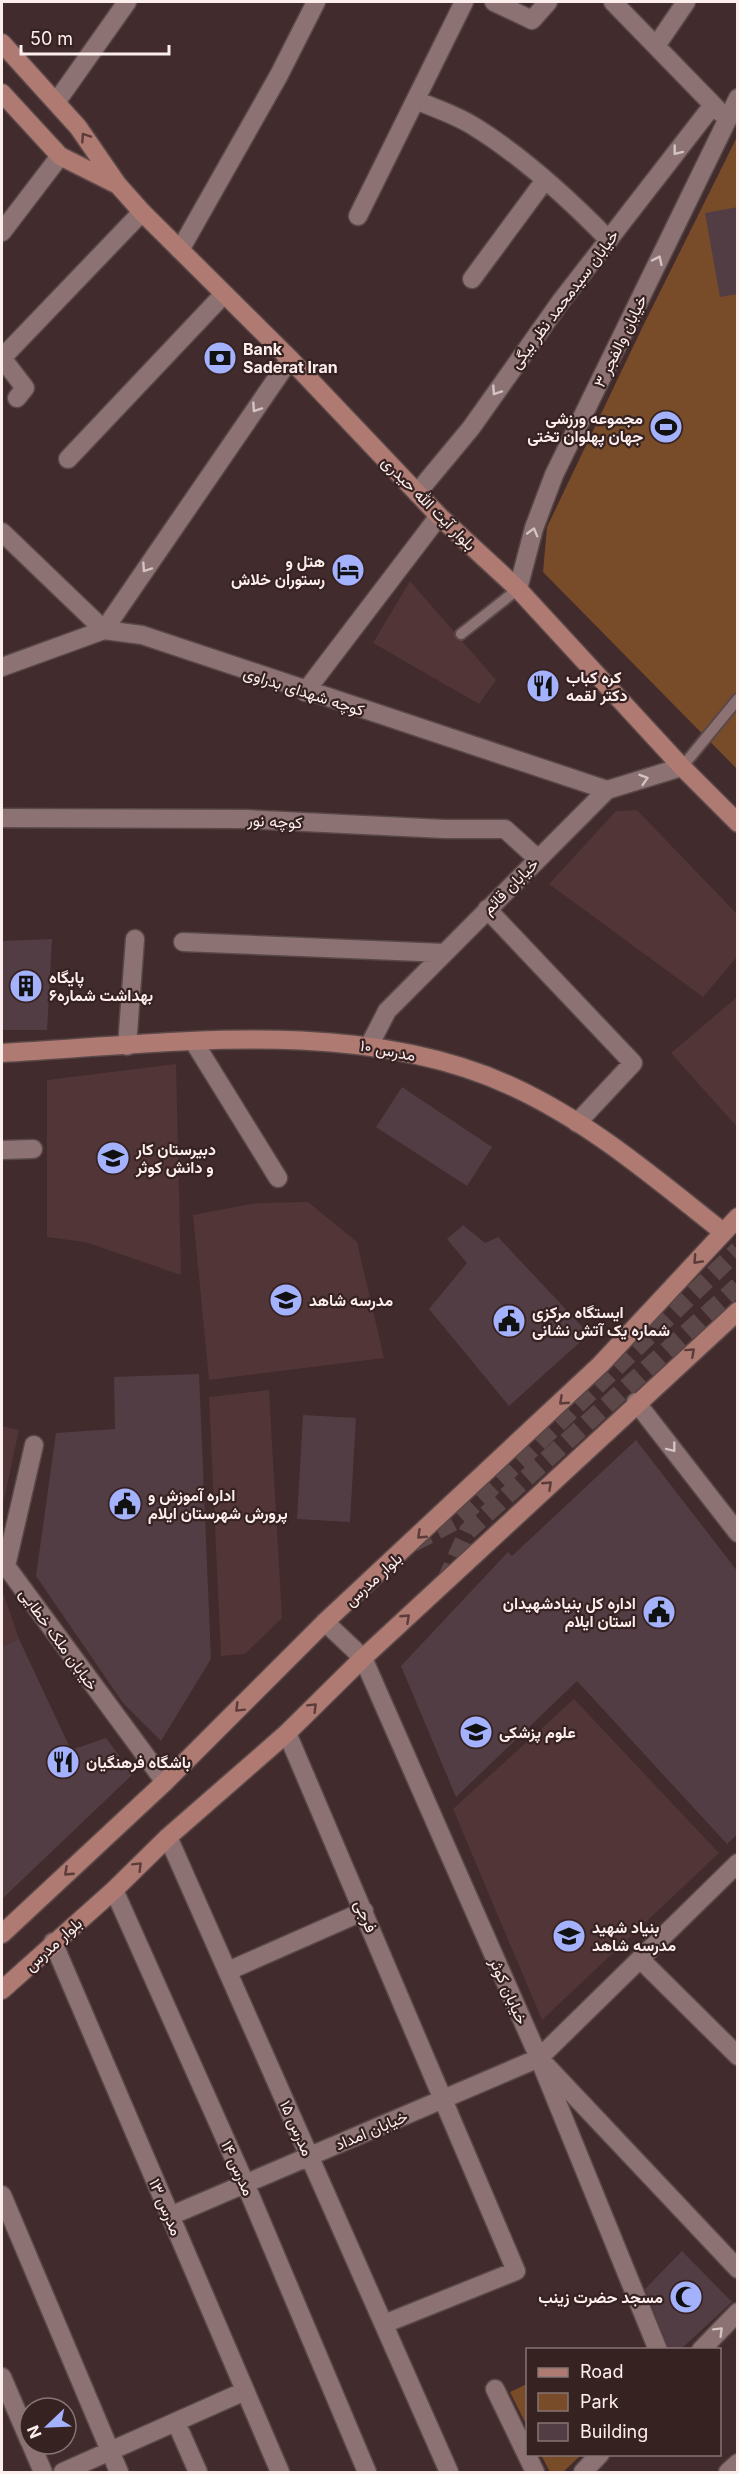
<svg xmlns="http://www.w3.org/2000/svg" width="739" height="2474" font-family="Inter,Vazirmatn,sans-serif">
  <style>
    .built { fill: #523536 }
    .green { fill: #784c29 }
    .building { fill: #533d44 }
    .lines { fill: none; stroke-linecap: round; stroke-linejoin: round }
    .secondary-tunnel { stroke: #5d4849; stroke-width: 18; stroke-dasharray: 18 9; stroke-linecap: butt }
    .lane-casing { stroke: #5a4848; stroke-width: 14 }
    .street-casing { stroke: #5a4848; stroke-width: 21 }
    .secondary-casing { stroke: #5a4848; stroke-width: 21 }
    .lane { stroke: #8c7273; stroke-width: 10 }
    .street { stroke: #8c7273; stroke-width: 18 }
    .secondary { stroke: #ae7a72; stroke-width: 18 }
    .oneway { stroke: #5b3c3a }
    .oneway2 { stroke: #d5c3c3 }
    .labels { text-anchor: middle; stroke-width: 4.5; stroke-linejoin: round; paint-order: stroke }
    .street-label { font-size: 16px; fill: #fdeeee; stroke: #372222 }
    .poi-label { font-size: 16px; font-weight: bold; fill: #fdeeee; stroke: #372222; text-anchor: start }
  </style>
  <rect width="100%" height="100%" fill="#412b2c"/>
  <path class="built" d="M410,581L496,680L479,704L373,643Z
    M637,810L737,914V957L703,997L549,884L616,811Z
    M737,997V1127L671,1053Z
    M176,1064L181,1275L85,1242L47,1237V1080Z
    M308,1202L357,1242L384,1358L209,1380L193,1215L256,1203Z
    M269,1390L282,1618L245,1654L221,1656L209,1397Z
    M2,1426L19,1430L2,1509Z
    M2,1589L19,1639L2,1647Z
    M574,1699L719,1853L542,2020L453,1809Z"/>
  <path class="green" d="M737,137V769L543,572L547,527L643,326Z
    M527,2384V2426L510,2392Z
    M541,2455H581L563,2472H550Z"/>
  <path class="building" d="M738,207V294L720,297L705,213Z
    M52,939L47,1030H2V941Z
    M402,1087L492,1147L467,1186L376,1127Z
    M463,1225L485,1243L498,1237L589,1334L509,1406L429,1309L467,1263L447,1239Z
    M199,1374L211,1659L161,1741L123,1703L36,1576L56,1433L115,1429L114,1377Z
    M303,1415L356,1418L350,1522L297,1519Z
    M636,1440L738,1572V1834L727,1844L577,1681L456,1797L401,1666L508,1552L512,1556Z
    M19,1639L71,1750L106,1738L133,1774L2,1899V1647Z
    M682,2251L732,2302L681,2349H669L645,2289Z"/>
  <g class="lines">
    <path class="secondary-tunnel" d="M413,1543L459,1519L738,1250
      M445,1582L468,1531L738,1286"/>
    <g class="lane-casing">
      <path id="lane" d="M461,634L518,589
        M682,767L738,699"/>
    </g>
    <g class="street-casing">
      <path id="street" d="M494,2L532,20L548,2
        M613,2L721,113
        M656,46L686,2
        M416,100C436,109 457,115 475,127C525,158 569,199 609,240
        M57,101L127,2
        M358,216L464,2
        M2,232L60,156
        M180,250L279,75L316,2
        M472,279L545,180
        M17,398L25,388L2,358L142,212
        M68,459L224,294
        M417,493L471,428L561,301L713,105
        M2,532L104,630L290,359
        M518,589L534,528L554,475L738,98
        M2,667L104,630L142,635L607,790
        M305,692L439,516
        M2,818L246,819L444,829H505L538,859
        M487,909L633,1063L577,1123
        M183,942L444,953
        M194,1042L278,1178
        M127,1046L135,939
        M369,1046L387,1011L607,790L682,767
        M2,1150L33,1149
        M636,1402L738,1533
        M34,1445L6,1566L165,1782
        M325,1622L363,1658L539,2058L738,2269
        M287,1733L516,2271L384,2324
        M168,1837L449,2472
        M114,1890L245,2183L367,2472
        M53,1942L280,2472
        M640,1959L738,2056
        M228,1971L364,1911
        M543,2068L658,2350
        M2,2195L119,2472
        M170,2216L539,2058L738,1863
        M701,2350L738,2312
        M2,2377L30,2442
        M495,2389L535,2472
        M176,2422L198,2472
        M31,2444L43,2472
        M63,2472L245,2391
        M583,2472L600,2454
        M728,2472L738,2463"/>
    </g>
    <g class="secondary-casing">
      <path id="secondary" d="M2,43L78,127L118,185L142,212L290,359L439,516L518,589L682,767L738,823
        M2,93L60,156L116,184
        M2,1053C166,1044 357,1015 511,1086C590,1122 656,1179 723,1232
        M2,1934L165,1782L325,1622L601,1364L738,1217
        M2,1990L114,1890L168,1837L287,1733L363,1658L738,1311"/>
    </g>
    <use href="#lane" class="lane"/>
    <use href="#street" class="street"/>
    <use href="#secondary" class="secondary"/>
  </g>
  <defs><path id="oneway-chevron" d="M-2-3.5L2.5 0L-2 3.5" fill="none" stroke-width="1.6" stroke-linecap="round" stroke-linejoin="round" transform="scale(1.5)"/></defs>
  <g class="oneway">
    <use href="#oneway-chevron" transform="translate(85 137) rotate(-124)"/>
    <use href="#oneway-chevron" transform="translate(697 1260) rotate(133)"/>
    <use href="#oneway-chevron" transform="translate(691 1352) rotate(-42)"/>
    <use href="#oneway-chevron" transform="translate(563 1401) rotate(137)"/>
    <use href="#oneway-chevron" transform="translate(548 1485) rotate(-43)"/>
    <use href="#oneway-chevron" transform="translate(421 1535) rotate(137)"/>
    <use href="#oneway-chevron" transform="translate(406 1618) rotate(-43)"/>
    <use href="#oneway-chevron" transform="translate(313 1707) rotate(-45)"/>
    <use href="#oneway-chevron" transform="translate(239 1708) rotate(135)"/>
    <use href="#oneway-chevron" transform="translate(138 1866) rotate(-45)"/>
    <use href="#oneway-chevron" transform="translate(68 1872) rotate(137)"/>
  </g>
  <g class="oneway2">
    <use href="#oneway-chevron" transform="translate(677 151) rotate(128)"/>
    <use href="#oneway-chevron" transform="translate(658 260) rotate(-65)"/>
    <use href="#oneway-chevron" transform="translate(496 391) rotate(124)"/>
    <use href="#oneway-chevron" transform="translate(256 408) rotate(124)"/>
    <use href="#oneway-chevron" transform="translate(533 532) rotate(-74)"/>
    <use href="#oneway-chevron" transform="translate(146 568) rotate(124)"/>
    <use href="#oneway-chevron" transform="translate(644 779) rotate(-17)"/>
    <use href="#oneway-chevron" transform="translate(672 1448) rotate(52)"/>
    <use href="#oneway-chevron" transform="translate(719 2331) rotate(-45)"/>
  </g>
  <defs>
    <g id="bank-disc" transform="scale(1.725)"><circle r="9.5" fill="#a4b1fc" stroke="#372222"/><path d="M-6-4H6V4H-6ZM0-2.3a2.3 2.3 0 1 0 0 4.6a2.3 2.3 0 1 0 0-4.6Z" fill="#111"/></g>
    <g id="stadium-disc" transform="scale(1.725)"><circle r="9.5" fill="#a4b1fc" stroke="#372222"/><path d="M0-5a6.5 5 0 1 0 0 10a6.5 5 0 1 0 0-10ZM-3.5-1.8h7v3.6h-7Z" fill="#111"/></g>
    <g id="hotel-disc" transform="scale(1.725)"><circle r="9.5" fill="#a4b1fc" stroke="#372222"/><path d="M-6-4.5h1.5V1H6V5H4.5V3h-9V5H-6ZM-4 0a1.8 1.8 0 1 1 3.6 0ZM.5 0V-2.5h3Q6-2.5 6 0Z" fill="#111"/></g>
    <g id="restaurant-disc" transform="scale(1.725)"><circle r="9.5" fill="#a4b1fc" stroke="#372222"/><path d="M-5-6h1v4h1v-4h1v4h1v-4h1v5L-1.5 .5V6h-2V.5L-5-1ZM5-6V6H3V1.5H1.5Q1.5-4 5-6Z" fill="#111"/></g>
    <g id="building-disc" transform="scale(1.725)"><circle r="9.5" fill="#a4b1fc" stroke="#372222"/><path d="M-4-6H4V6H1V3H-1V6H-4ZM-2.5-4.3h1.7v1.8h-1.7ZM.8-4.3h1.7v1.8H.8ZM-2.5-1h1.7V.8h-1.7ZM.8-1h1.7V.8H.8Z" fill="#111"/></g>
    <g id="school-disc" transform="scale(1.725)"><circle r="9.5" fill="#a4b1fc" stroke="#372222"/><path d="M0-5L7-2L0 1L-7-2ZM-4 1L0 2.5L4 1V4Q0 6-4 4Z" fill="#111"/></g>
    <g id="civic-disc" transform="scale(1.725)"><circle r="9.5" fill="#a4b1fc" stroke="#372222"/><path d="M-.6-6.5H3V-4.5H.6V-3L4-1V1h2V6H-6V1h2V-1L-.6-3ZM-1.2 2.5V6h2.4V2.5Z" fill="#111"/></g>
    <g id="university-disc" transform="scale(1.725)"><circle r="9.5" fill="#a4b1fc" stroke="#372222"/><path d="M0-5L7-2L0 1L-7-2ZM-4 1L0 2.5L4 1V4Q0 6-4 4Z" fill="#111"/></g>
    <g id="mosque-disc" transform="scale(1.725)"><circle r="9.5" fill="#a4b1fc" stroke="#372222"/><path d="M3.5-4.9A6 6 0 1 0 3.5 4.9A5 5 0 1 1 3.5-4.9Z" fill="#111"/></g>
  </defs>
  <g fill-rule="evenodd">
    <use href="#bank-disc" x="220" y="358"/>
    <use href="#stadium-disc" x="666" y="427"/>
    <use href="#hotel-disc" x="348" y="570"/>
    <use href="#restaurant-disc" x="543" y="686"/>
    <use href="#building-disc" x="26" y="986"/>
    <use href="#school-disc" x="113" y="1158"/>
    <use href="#school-disc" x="286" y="1300"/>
    <use href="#civic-disc" x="509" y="1321"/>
    <use href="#civic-disc" x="125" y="1504"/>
    <use href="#civic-disc" x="659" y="1612"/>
    <use href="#university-disc" x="476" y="1732"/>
    <use href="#restaurant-disc" x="63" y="1762"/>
    <use href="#school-disc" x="569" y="1936"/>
    <use href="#mosque-disc" x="686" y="2297"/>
  </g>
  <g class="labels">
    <g class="street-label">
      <text transform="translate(564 299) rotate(-53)" y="6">خیابان سیدمحمد نظر بیگی</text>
      <text transform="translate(620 341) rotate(-64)" y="6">خیابان والفجر ۳</text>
      <text transform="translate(429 503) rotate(45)" y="6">بلوار آیت الله حیدری</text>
      <text transform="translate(304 691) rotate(18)" y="6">کوچه شهدای بدراوی</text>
      <text transform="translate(275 821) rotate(3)" y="6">کوچه نور</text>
      <text transform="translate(510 886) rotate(-45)" y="6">خیابان قائم</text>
      <text transform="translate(388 1050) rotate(11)" y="6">مدرس ۱۰</text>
      <text transform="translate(373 1579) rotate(-42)" y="6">بلوار مدرس</text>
      <text transform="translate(59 1639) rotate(54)" y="6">خیابان ملک خطایی</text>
      <text transform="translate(366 1916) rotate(67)" y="6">فرجی</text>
      <text transform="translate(53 1944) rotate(-42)" y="6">بلوار مدرس</text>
      <text transform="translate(509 1991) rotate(66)" y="6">خیابان کوثر</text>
      <text transform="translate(297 2128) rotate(66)" y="6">مدرس ۱۵</text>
      <text transform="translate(371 2130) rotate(-23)" y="6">خیابان امداد</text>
      <text transform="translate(238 2168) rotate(66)" y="6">مدرس ۱۴</text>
      <text transform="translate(166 2207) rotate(67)" y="6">مدرس ۱۳</text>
    </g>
    <g class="poi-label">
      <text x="243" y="355">Bank<tspan x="243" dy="18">Saderat Iran</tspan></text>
      <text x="643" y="424" text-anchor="end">مجموعه ورزشی<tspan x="643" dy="18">جهان پهلوان تختی</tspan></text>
      <text x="325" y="567" text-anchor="end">هتل و<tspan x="325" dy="18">رستوران خلاش</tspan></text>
      <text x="566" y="683">کره کباب<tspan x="566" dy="18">دکتر لقمه</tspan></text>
      <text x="49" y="983">پایگاه<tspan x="49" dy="18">بهداشت شماره۶</tspan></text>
      <text x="136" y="1155">دبیرستان کار<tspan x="136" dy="18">و دانش کوثر</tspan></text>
      <text x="309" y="1306">مدرسه شاهد</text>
      <text x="532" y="1318">ایستگاه مرکزی<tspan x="532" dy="18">شماره یک آتش نشانی</tspan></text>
      <text x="148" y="1501">اداره آموزش و<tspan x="148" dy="18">پرورش شهرستان ایلام</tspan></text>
      <text x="636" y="1609" text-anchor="end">اداره کل بنیادشهیدان<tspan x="636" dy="18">استان ایلام</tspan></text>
      <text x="499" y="1738">علوم پزشکی</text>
      <text x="86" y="1768">باشگاه فرهنگیان</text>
      <text x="592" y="1933">بنیاد شهید<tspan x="592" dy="18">مدرسه شاهد</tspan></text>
      <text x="663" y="2303" text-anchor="end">مسجد حضرت زینب</text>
    </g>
  </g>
  <rect width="739" height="2474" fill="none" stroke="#fdeeee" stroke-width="6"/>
  <rect x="526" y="2348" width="195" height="108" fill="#372222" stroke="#867474" stroke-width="1.5"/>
  <rect x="538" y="2368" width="30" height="9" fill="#ae7a72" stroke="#867474" stroke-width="1.5"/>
  <text x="580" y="2378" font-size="18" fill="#fdeeee">Road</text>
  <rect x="538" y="2393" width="30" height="18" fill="#784c29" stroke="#867474" stroke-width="1.5"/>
  <text x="580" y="2408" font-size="18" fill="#fdeeee">Park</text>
  <rect x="538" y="2423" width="30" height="18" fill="#533d44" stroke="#867474" stroke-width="1.5"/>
  <text x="580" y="2438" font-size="18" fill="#fdeeee">Building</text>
  <g transform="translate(48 2426) rotate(247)"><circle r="28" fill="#372222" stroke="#867474" stroke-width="1.5"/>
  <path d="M0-4.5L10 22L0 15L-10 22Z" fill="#a4b1fc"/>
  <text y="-9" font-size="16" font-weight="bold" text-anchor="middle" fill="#fdeeee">N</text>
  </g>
  <path d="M21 45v9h148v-9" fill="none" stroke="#fdeeee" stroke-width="3"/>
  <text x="30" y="45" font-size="18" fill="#fdeeee" stroke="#372222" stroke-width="4.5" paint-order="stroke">50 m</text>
</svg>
